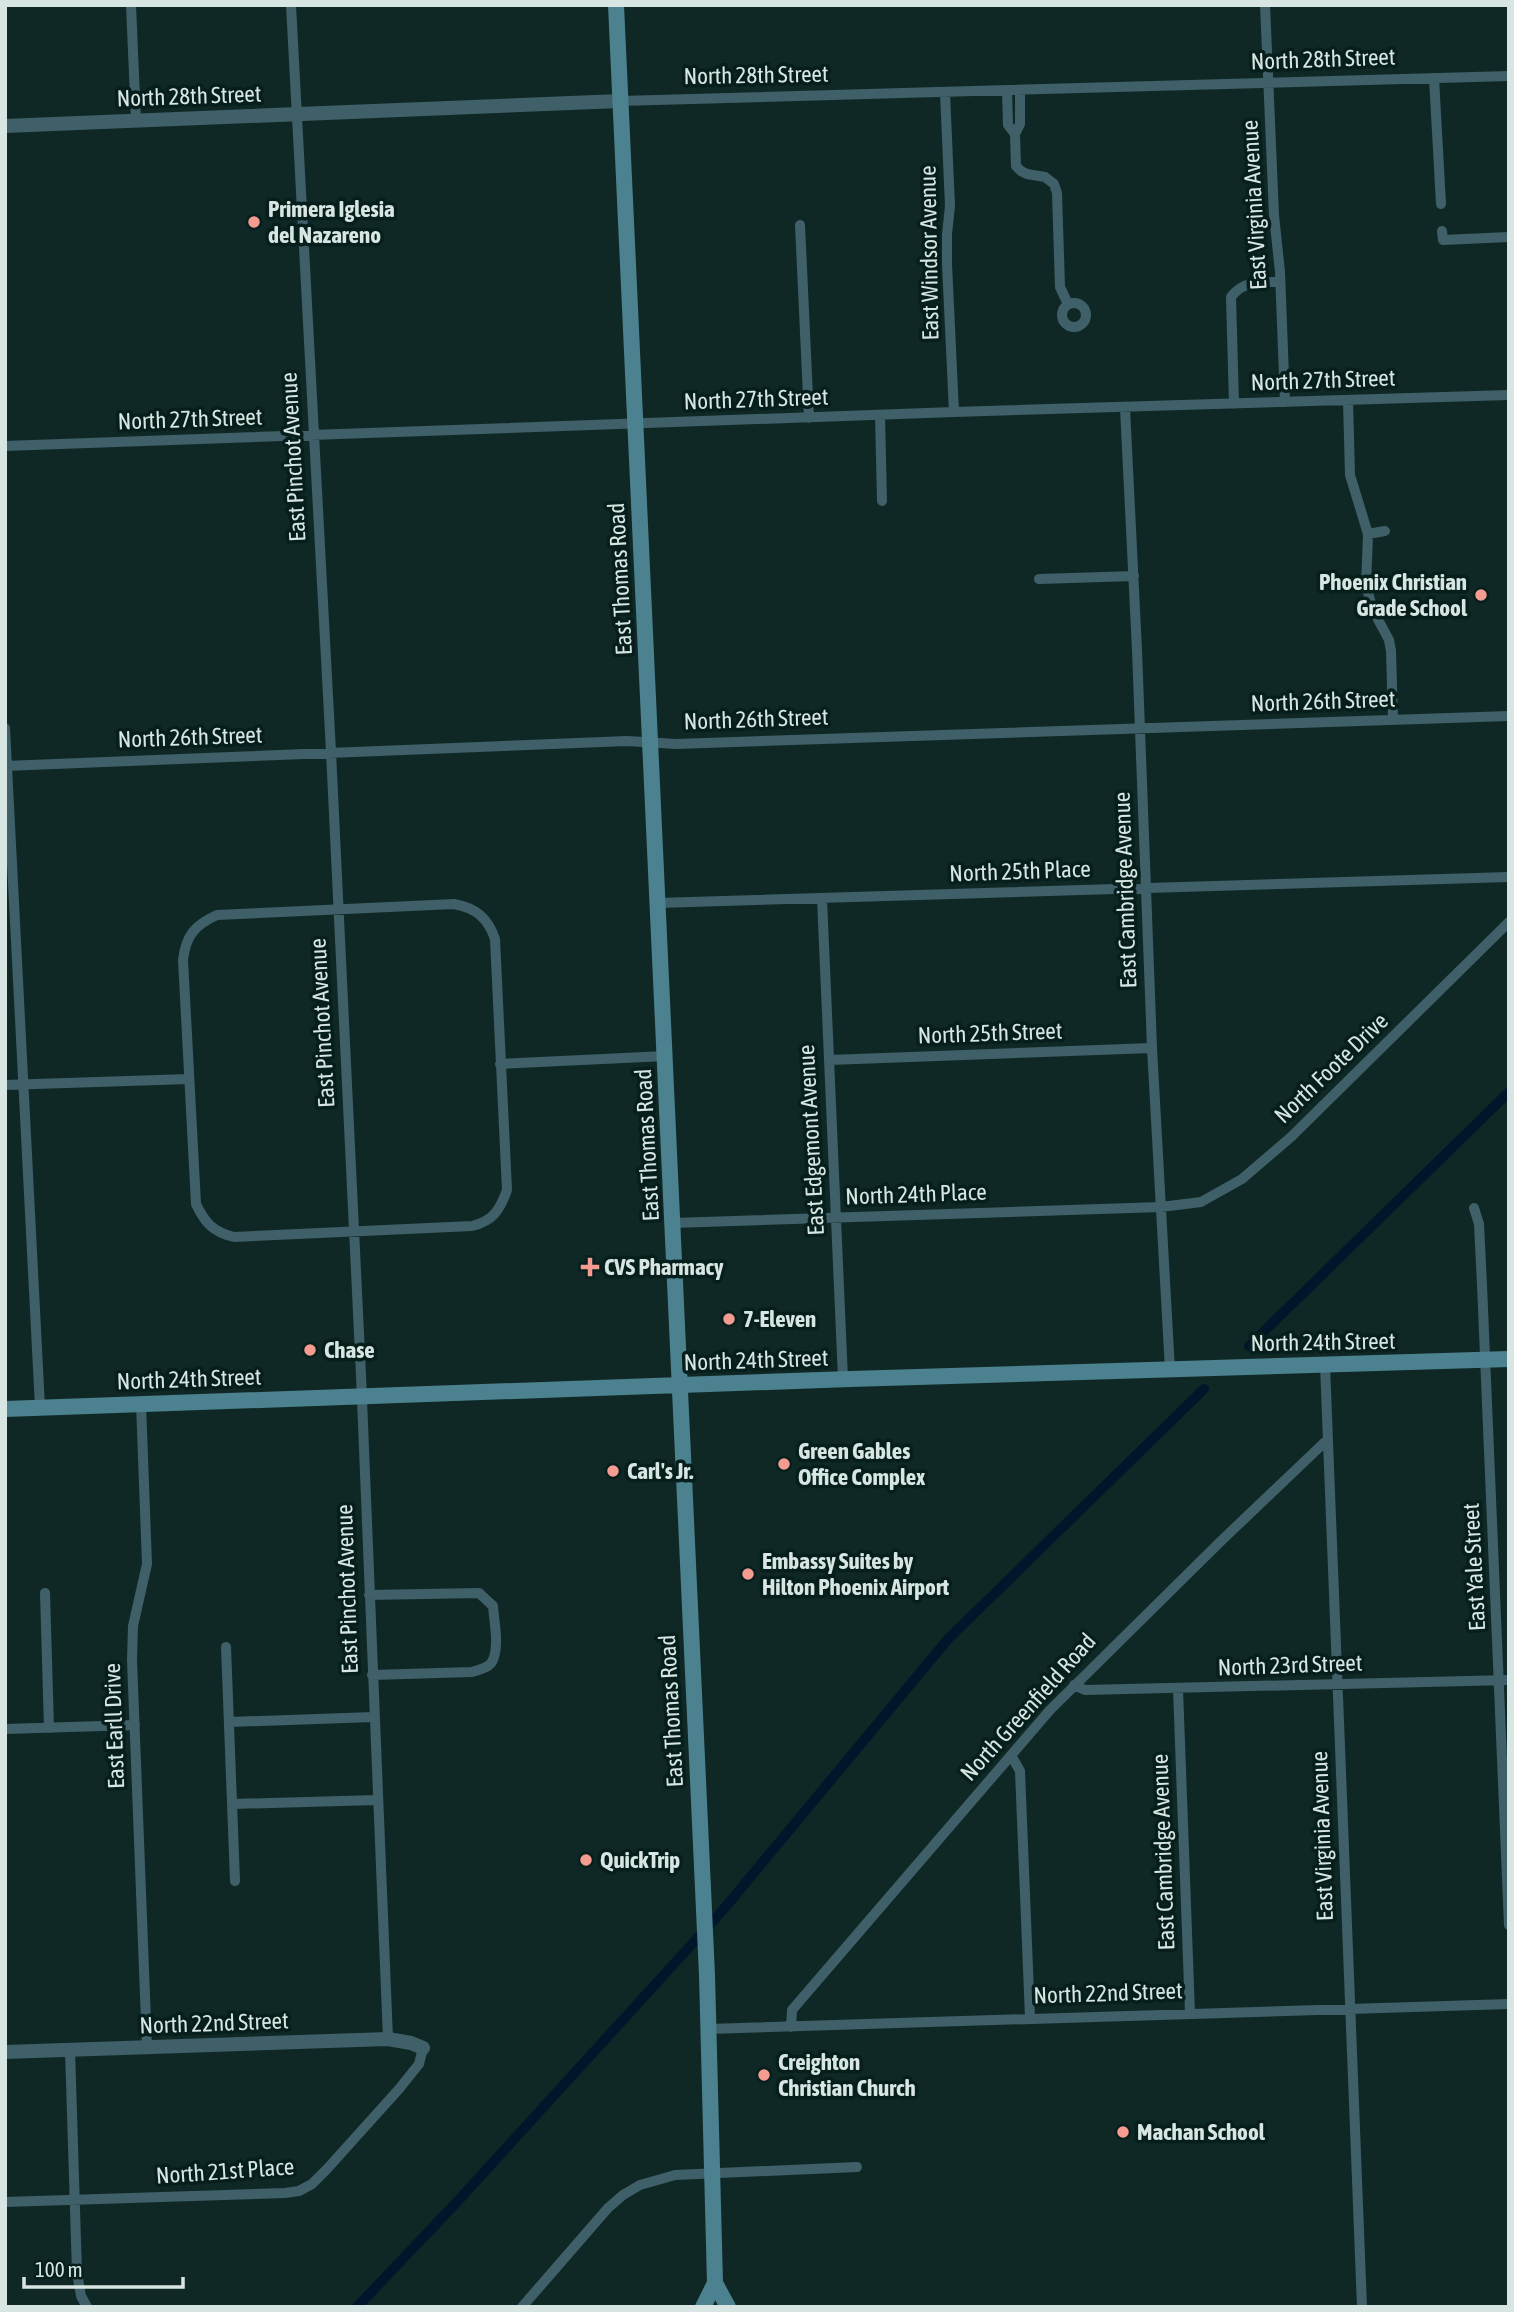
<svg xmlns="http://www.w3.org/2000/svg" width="1514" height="2312" font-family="'Asap Condensed',sans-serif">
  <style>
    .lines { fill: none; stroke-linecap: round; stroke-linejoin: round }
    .canal { stroke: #00162b; stroke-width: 10 }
    .minor { stroke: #3f6068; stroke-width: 10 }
    .tertiary { stroke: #3f6068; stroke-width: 14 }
    .secondary { stroke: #4c8290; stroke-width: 16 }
    .poi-dot { fill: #f59c90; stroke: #061f1c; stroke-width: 2.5 }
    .labels { text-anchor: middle; stroke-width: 7; stroke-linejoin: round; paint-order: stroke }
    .street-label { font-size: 23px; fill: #d8e6e3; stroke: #061f1c }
    .poi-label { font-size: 23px; font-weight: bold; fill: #d8e6e3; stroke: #061f1c; text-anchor: start }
  </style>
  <rect width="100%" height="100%" fill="#102825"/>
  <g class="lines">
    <path class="canal" d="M1249,1346L1509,1092
      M357,2307L456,2203L723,1910L948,1639L1204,1389"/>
    <path class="minor" d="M131,5L136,121
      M291,5L331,752L361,1375L388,2039
      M1265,5L1274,215L1280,272L1285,402
      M1434,78L1441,204
      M1007,91L1008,125L1015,134
      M1020,91V124L1015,134L1016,166L1021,171L1027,174L1045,177L1054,184L1057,193L1060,287L1068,304
      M945,93L950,206L947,234V264L954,412
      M620,101L1509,76
      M800,225L809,418
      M1442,231L1443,240L1509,237
      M1062 315a12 12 0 1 1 24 0a12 12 0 1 1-24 0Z
      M1348,401L1350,475L1368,534L1366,586L1373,610L1389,640L1391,651L1393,720
      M1234,404L1231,297C1244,280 1261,282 1280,282
      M1125,408L1137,650L1152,1048L1170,1370
      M880,415L882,501
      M5,446L954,412L1509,395
      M1368,534L1385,531
      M1039,579L1134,576
      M5,728L40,1407
      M5,766L627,741L676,744L1509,716
      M822,899L843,1379
      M658,903L1509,877
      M454,904C476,908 488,918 495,939L507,1190C500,1210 493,1221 472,1226L234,1237C213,1232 205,1223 196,1204L183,960C186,935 195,925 217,915Z
      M829,1060L1152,1048
      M500,1064L666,1056
      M5,1085L189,1079
      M1474,1208L1479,1224L1482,1285L1509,1925
      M673,1223L1161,1207L1201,1202L1242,1179L1291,1137L1509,922
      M1325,1365L1362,2307
      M141,1404L147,1564L133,1626L132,1660L147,2047
      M45,1593L49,1728
      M369,1595L479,1593L493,1606C494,1622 500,1647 492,1662C488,1668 479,1670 472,1672L372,1675
      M226,1647L235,1881
      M1074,1685L1085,1690L1509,1680
      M1178,1689L1190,2013
      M229,1722L373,1717
      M5,1729L135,1725
      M1011,1755L1020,1771L1030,2018
      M232,1804L377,1800
      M791,2027L792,2010L1050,1710L1221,1541L1327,1440
      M708,2029L1509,2004
      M70,2050L77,2273L81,2296L87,2307
      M5,2202L285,2193L299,2191L312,2184L327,2169L399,2089L419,2064L423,2048
      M522,2307L608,2208L623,2195L640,2185L675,2175L857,2167"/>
    <path class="tertiary" d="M5,126L620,101
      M5,2052L388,2039L411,2043L423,2048"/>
    <path class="secondary" d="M616,5L707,1975L715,2283L703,2307
      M5,1409L850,1379L1509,1359
      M715,2283L728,2307"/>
  </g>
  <g class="poi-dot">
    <circle cx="254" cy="222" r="7"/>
    <circle cx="1481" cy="595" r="7"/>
    <path d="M586.5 1256.5h7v7h7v7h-7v7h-7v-7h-7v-7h7z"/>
    <circle cx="729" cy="1319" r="7"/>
    <circle cx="310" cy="1350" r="7"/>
    <circle cx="784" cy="1464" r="7"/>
    <circle cx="613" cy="1471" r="7"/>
    <circle cx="748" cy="1574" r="7"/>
    <circle cx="586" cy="1860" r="7"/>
    <circle cx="764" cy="2075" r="7"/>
    <circle cx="1123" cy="2132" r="7"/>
  </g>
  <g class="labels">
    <g class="street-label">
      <text transform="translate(1323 59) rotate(-2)" y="8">North 28th Street</text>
      <text transform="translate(756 75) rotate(-1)" y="8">North 28th Street</text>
      <text transform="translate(189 96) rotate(-2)" y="8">North 28th Street</text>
      <text transform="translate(1254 205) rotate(-93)" y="8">East Virginia Avenue</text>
      <text transform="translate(929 253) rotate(-91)" y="8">East Windsor Avenue</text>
      <text transform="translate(1323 380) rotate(-2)" y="8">North 27th Street</text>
      <text transform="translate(756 399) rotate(-2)" y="8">North 27th Street</text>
      <text transform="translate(190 419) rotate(-2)" y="8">North 27th Street</text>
      <text transform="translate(293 457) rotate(-93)" y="8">East Pinchot Avenue</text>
      <text transform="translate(620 579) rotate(-93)" y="8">East Thomas Road</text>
      <text transform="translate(1323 701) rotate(-2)" y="8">North 26th Street</text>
      <text transform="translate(756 719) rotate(-2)" y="8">North 26th Street</text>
      <text transform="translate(190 737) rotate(-2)" y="8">North 26th Street</text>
      <text transform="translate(1020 871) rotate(-2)" y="8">North 25th Place</text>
      <text transform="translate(1125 890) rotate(-92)" y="8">East Cambridge Avenue</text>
      <text transform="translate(322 1023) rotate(-93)" y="8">East Pinchot Avenue</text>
      <text transform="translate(990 1033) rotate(-2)" y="8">North 25th Street</text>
      <text transform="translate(1331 1068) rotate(-44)" y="8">North Foote Drive</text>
      <text transform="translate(811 1140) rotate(-93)" y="8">East Edgemont Avenue</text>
      <text transform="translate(647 1145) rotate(-93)" y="8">East Thomas Road</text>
      <text transform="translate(916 1194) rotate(-2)" y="8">North 24th Place</text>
      <text transform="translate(1323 1342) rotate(-1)" y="8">North 24th Street</text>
      <text transform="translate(756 1360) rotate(-2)" y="8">North 24th Street</text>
      <text transform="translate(189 1379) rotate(-2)" y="8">North 24th Street</text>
      <text transform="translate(1474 1567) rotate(-93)" y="8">East Yale Street</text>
      <text transform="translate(347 1589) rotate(-92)" y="8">East Pinchot Avenue</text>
      <text transform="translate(1290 1665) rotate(-2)" y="8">North 23rd Street</text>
      <text transform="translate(1028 1707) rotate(-48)" y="8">North Greenfield Road</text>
      <text transform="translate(671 1711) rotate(-93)" y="8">East Thomas Road</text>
      <text transform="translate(114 1726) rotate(-92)" y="8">East Earll Drive</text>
      <text transform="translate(1322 1836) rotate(-92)" y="8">East Virginia Avenue</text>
      <text transform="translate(1163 1852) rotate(-92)" y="8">East Cambridge Avenue</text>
      <text transform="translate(1108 1993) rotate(-2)" y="8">North 22nd Street</text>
      <text transform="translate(214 2023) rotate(-2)" y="8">North 22nd Street</text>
      <text transform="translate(225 2171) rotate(-4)" y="8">North 21st Place</text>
    </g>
    <g class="poi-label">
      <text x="268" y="217">Primera Iglesia<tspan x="268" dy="26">del Nazareno</tspan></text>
      <text x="1467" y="590" text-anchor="end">Phoenix Christian<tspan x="1467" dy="26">Grade School</tspan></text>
      <text x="604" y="1275">CVS Pharmacy</text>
      <text x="743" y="1327">7-Eleven</text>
      <text x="324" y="1358">Chase</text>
      <text x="798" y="1459">Green Gables<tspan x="798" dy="26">Office Complex</tspan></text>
      <text x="627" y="1479">Carl's Jr.</text>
      <text x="762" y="1569">Embassy Suites by<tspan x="762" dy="26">Hilton Phoenix Airport</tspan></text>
      <text x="600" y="1868">QuickTrip</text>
      <text x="778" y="2070">Creighton<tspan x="778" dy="26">Christian Church</tspan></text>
      <text x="1137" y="2140">Machan School</text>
    </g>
  </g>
  <rect width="1514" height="2312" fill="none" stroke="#d8e6e3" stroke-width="14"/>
  <path d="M24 2277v10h159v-10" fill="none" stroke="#d8e6e3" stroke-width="3.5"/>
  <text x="35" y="2277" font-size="21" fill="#d8e6e3" stroke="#061f1c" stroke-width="5" paint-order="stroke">100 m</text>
</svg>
